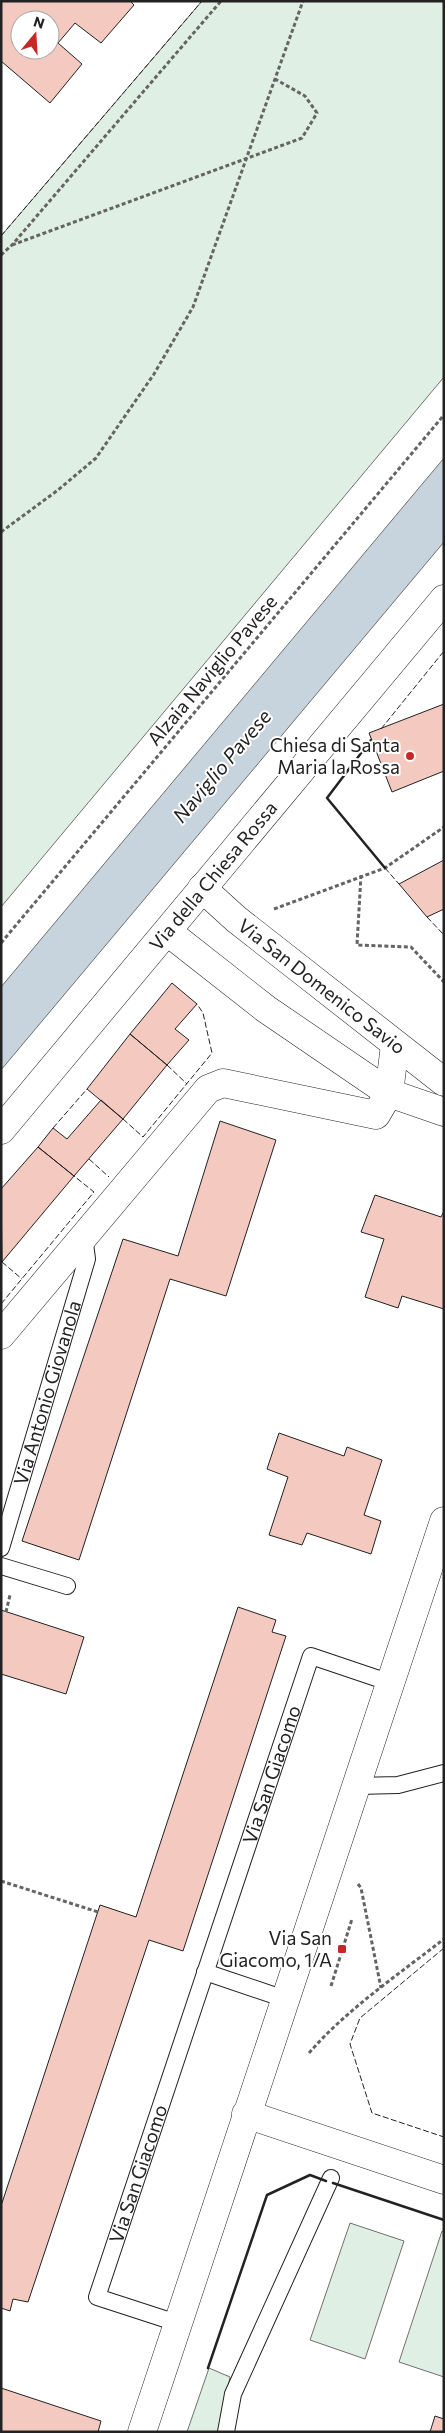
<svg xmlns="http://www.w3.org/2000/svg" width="445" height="2433" font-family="Commissioner,sans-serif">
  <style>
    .green { fill: #e0efe3; stroke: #6f6f6f }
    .water { fill: #c7d3dd; stroke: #6f6f6f }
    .building { fill: #f3c9c0; stroke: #222; fill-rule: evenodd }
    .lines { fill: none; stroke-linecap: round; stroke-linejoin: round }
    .service-casing { stroke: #222; stroke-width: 18 }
    .minor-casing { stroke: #222; stroke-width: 29 }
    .primary-casing { stroke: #222; stroke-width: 29 }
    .path { stroke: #646464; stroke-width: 3; stroke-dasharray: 4 2.5; stroke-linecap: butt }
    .service { stroke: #fff; stroke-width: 16 }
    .minor { stroke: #fff; stroke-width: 28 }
    .primary { stroke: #fff; stroke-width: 28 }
    .fence { stroke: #222; stroke-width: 1; stroke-dasharray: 6 2.5; stroke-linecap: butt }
    .wall { stroke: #222; stroke-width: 2.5 }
    .poi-dot { fill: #c62828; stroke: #fff; stroke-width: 2 }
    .labels { text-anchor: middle; stroke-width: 4; stroke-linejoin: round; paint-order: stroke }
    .street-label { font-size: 19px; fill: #222; stroke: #fff }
    .poi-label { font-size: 19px; fill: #222; stroke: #fff; text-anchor: end }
    .water-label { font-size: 20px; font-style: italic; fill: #222; stroke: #fff }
  </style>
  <rect width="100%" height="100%" fill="#fff"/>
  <path class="green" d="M202,1H444V377L1,907V236Z
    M350,2223L404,2241L365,2359L310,2340Z
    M442,2231H444V2377L399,2362Z
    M209,2368L230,2377L220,2432H187Z"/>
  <path class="water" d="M444,458V542L1,1070V987Z"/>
  <path class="building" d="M1,1H130L134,5L101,43L75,23L58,43L82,64L50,103L1,61ZM20,20H50V50H20Z
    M444,704V771L392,792L369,733Z
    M444,860V909L427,917L399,884Z
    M172,983L197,1004L175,1029L189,1040L167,1065L130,1034Z
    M130,1034L167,1065L123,1119L87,1089Z
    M101,1100L123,1119L74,1176L38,1147L53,1128L67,1139Z
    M220,1121L276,1140L226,1296L170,1279L79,1560L22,1541L123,1239L178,1256Z
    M38,1147L74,1176L2,1262L1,1189Z
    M375,1195L441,1217L444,1211V1309L402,1296L398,1308L365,1297L384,1239L361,1232Z
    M279,1433L344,1456L347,1447L382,1460L364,1515L381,1521L371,1554L307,1533L302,1545L269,1535L288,1477L267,1469Z
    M238,1607L276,1620L272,1632L286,1636L183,1951L149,1940L28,2302L13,2299L10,2311L1,2308V2206L100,1905L136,1917Z
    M1,1610L84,1637L66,1694L1,1674Z
    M1,2388L101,2421L98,2432H1Z
    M435,2416L444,2419V2432H430Z"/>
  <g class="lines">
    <g class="service-casing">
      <g id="service">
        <path id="s1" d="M1,1548L87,1259L84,1236"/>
        <path d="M1,1566L67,1586"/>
        <path d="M356,1786L398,1785L444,1773"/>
        <path d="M205,1972L285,1999"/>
        <path id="s2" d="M177,2323L97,2297L311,1656L391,1683"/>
        <path d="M226,2432L233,2394L331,2178"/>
      </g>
    </g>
    <g class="minor-casing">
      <g id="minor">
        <path id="s3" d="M202,888L236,919L444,1082"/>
        <path d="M168,932L266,1009L389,1093L444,1112"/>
        <path d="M1,1335L208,1089L223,1083L376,1115L389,1093L395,1045"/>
        <path d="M246,2114L444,2180"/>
        <path d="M142,2432L444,1521"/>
      </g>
    </g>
    <g class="primary-casing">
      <g id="primary">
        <path id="s4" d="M1,1130L444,599"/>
      </g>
    </g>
    <path class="path" d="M12,245L302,138L317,113L305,96L275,79
      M1,255L12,245L221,1
      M1,532L58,490L96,458L154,374L193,307L303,1
      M361,875L357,945L411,947L444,982
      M274,909L385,868L444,827
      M1,943L444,415
      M6,1612L10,1595
      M1,1881L98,1912
      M358,1884L361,1888L381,1988
      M331,1986L352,1919
      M309,2053C346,2010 399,1974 444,1939"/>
    <use href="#service" class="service"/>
    <use href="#minor" class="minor"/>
    <use href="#primary" class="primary"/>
    <path class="fence" d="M1,236L202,1
      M381,729L444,651
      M385,868L399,884
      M427,917L444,935
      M167,1065L187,1084
      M123,1119L143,1137L212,1053L203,1013L197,1004
      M53,1128L87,1089
      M89,1159L109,1177
      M2,1262L22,1279
      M1,1304L94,1192L74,1176
      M444,1948L360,2018L350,2044L372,2113L444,2137"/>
    <path class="wall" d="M371,740L327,798L385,868
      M333,2183L444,2220
      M208,2368L267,2195L310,2175L326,2181"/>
  </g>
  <g class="poi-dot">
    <circle cx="410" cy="756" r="5"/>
    <rect x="337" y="1944" width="10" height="10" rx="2.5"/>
  </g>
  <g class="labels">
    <g class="street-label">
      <text transform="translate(212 670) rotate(-50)" y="7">Alzaia Naviglio Pavese</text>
      <text dy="7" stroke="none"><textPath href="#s4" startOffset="331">Via della Chiesa Rossa</textPath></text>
      <text dy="7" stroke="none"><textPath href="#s3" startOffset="155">Via San Domenico Savio</textPath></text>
      <text dy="7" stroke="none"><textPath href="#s1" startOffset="162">Via Antonio Giovanola</textPath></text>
      <text dy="7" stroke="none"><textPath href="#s2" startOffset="635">Via San Giacomo</textPath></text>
      <text dy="7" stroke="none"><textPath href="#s2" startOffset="214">Via San Giacomo</textPath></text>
    </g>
    <g class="poi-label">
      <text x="400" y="752">Chiesa di Santa<tspan x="400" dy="22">Maria la Rossa</tspan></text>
      <text x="332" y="1945">Via San<tspan x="332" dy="22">Giacomo, 1/A</tspan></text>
    </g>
    <g class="water-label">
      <text transform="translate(222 766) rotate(-50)" y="7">Naviglio Pavese</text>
    </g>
  </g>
  <rect width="445" height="2433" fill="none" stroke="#222222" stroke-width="5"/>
  <g transform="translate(35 35) rotate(18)"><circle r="24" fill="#ffffff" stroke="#a7a7a7"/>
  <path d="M0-4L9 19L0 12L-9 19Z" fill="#c62828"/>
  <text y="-8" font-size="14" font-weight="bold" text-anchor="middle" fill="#222222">N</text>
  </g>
</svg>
